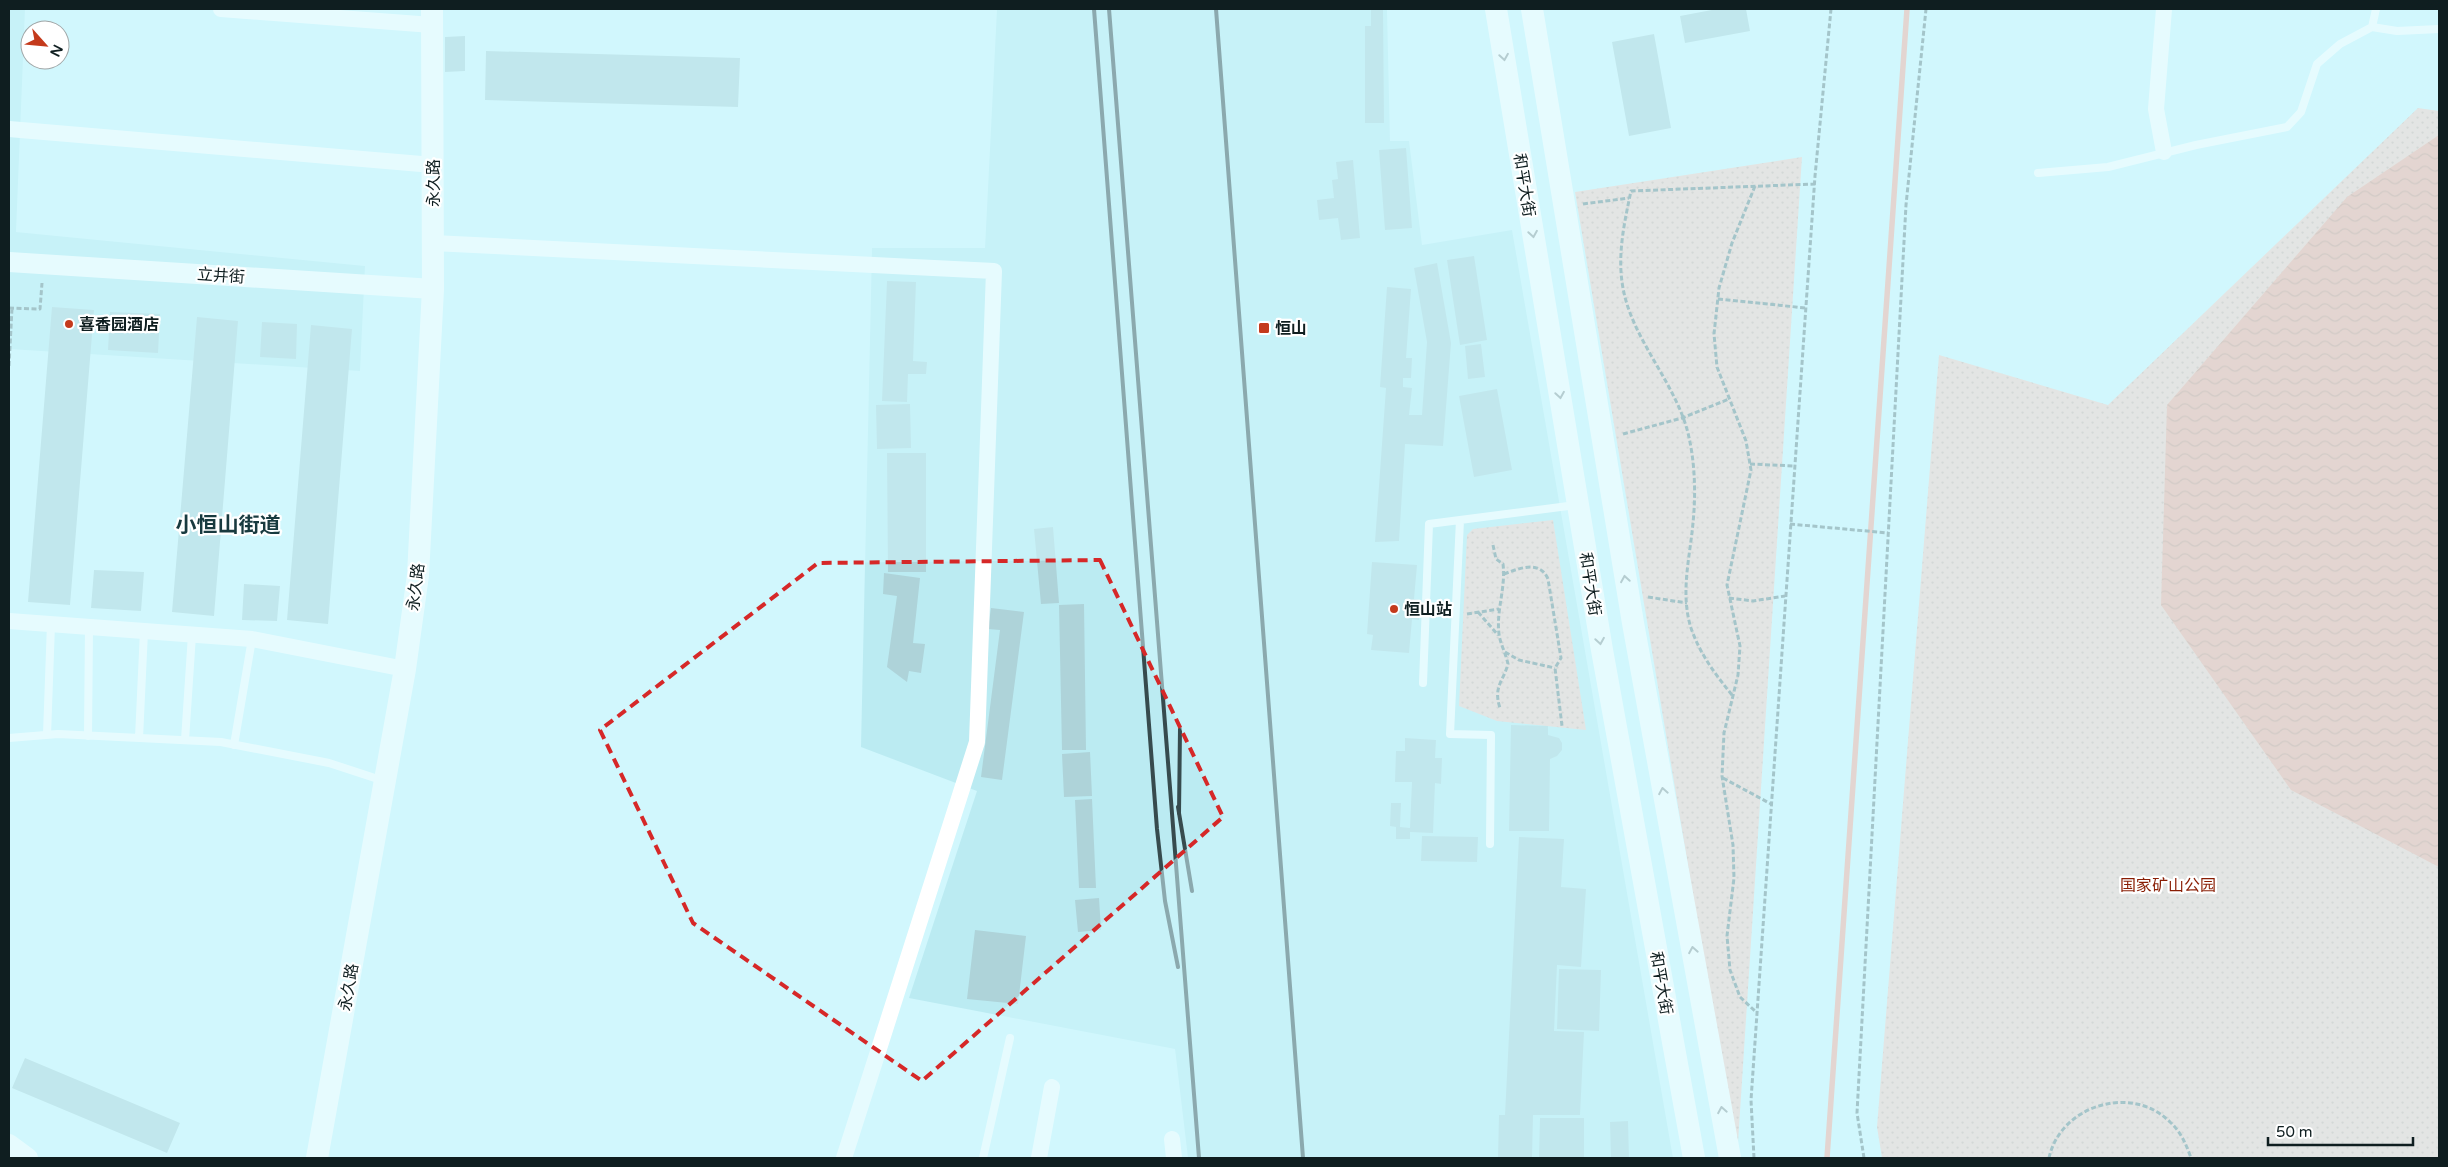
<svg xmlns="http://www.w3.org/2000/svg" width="2448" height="1167" font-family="'Varela Round','Noto Sans SC',sans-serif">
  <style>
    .built { fill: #bbebf2 }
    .grass { fill: url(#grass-dots) }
    .water { fill: url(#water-waves) }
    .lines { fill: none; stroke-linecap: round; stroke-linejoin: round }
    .stream { stroke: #f8ac9b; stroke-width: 5.5 }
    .building { fill: #aed3d9 }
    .path { stroke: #6e888c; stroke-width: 3; stroke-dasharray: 5 2.5; stroke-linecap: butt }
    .service { stroke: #fff; stroke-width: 8 }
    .minor { stroke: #fff; stroke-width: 16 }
    .tertiary { stroke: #fff; stroke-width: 20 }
    .secondary { stroke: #fff; stroke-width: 22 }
    .rail { stroke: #374b4e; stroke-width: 4 }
    .oneway { stroke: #939a9b }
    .marked { fill: none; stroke: #d62828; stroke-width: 4; stroke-dasharray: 10 6; stroke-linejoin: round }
    .poi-dot { fill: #c43a1c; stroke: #fff; stroke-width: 2 }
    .labels { text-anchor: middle; stroke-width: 4.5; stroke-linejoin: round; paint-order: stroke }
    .street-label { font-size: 16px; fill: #0f1e20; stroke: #fff }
    .poi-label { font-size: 16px; font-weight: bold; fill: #0f1e20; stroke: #fff; text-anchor: start }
    .park-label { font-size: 16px; fill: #891d04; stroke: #fff }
    .district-label { font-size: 21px; font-weight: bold; fill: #183a3f; stroke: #fff }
  </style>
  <defs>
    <pattern id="grass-dots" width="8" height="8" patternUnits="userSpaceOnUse" patternTransform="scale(1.25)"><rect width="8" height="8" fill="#f9cfc5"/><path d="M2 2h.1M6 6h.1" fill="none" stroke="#d4b1a9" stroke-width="1.8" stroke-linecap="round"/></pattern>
    <pattern id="water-waves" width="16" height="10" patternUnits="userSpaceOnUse" patternTransform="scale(1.25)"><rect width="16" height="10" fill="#f8ac9b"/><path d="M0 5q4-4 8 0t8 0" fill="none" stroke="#d39485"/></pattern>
  </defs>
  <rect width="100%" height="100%" fill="#d1f7fd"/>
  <path class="built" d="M9,9H25L16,232L365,266L360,371L9,349Z
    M997,9H1387L1390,141H1409L1422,245L1512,230L1673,1158H1188L1175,1049L909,998L977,791L861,747L872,248H985Z"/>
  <path class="grass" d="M2418,108L2439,111V1158H1882L1877,1127L1939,355L2108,405Z
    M1802,157L1737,1158L1575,192Z
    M1553,520L1586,730L1497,721L1459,706L1467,535L1473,529Z"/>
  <path class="water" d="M2439,135V867L2291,790L2161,605L2167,405L2347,197Z"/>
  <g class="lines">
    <path class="stream" d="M1827,1158L1907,9"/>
  </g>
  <path class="building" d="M1371,9H1383L1384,123H1365V26H1371Z
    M1717,9H1746L1750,31L1685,43L1680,16Z
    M1654,34L1671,128L1629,136L1612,42Z
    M465,36V71L445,72V37Z
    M486,51L740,58L738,107L485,100Z
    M1406,148L1412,228L1385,230L1379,150Z
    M1353,160L1360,238L1341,240L1338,218L1319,220L1317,200L1334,198L1332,180L1338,179L1336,162Z
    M1474,256L1487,340L1460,345L1447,260Z
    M1437,263L1451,343L1443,446L1405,444L1399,541L1375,542L1386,388L1380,387L1387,287L1411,289L1406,358H1412L1411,378H1403V387L1412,388L1409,415H1422L1427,342L1414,268Z
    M887,281L916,282L913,361L927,362L926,374H908L907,402L882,401Z
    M52,307L94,310L70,605L28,602Z
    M110,312L160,314L158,353L108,350Z
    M197,317L238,321L214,616L172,612Z
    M262,322L297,324L296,359L260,357Z
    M311,325L352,329L328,624L287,620Z
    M1481,344L1485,377L1468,379L1465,346Z
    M1497,389L1512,470L1474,477L1459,396Z
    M910,404L911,448L877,449L876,405Z
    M887,453H926V572H888Z
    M1053,527L1059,603L1041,604L1034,529Z
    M1372,562L1417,565L1414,599L1420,600L1419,620L1412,619L1409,653L1371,650L1373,635L1367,634Z
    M94,570L144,572L141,611L91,608Z
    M884,573L920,578L913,643L925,644L921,673L909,671L907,682L887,667L897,596L883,594Z
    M244,584L280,586L277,621L242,620Z
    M1084,604L1086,750H1062L1059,605Z
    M991,608L1024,612L1002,780L981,777L1000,630L988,629Z
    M1511,725L1548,726V735L1559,738L1562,743V750L1557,756L1550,759L1549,831H1509Z
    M1405,738L1436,740L1435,758H1442L1441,784L1435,783L1433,833L1410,832V839H1396V827L1390,826L1391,803H1401L1400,827L1410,828L1412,782H1395L1396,751H1405Z
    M1090,752L1092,796L1064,797L1062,754Z
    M1092,799L1096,888H1079L1075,800Z
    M1422,836L1478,837L1477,862L1421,861Z
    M1519,837L1564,839L1561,887L1586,889L1581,967L1557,965L1554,1031L1584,1032L1580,1115H1533L1532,1158H1498L1499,1115H1505Z
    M1099,898L1101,930L1078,932L1075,900Z
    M975,930L1026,936L1018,1004L967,999Z
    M1559,969L1601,970L1599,1031L1557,1029Z
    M25,1058L180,1123L167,1153L12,1088Z
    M1540,1118H1584V1158H1539Z
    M1628,1121L1629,1158H1611L1610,1122Z"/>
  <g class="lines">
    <path class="path" d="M1755,186L1732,243L1719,288L1714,334L1717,367L1746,441L1751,470L1727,585L1740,646L1738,675L1724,733L1722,776L1733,845L1734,878L1727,936L1730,970L1740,997L1756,1012
      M1583,204L1629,198
      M1718,299L1806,308
      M9,308L40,309L42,283
      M9,366L12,308
      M1623,434L1682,418L1729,399
      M1750,464L1795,466
      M1790,524L1888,533
      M1493,545L1496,559L1503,564C1506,588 1496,610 1499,634C1500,643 1506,654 1508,664C1503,682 1493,687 1500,708
      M1504,574C1520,568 1540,560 1548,579L1561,658L1555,668L1562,726
      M1648,597L1687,603
      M1729,598L1753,601L1785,596
      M1478,612L1498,635
      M1467,614L1499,609
      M1505,652L1519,660L1555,668
      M1732,695C1715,674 1700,654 1691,628C1680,593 1690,557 1693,523C1696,493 1695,462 1688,433C1675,382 1632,339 1623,288C1617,256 1624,224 1631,191L1815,184
      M1723,778L1771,804
      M1754,1158L1751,1100L1815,176L1831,9
      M1864,1158L1857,1113L1906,205L1926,9
      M2049,1158C2060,1106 2131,1083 2170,1122C2181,1132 2186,1144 2191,1158"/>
    <path class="service" d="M2372,27L2397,31L2439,29
      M2038,173L2108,167L2196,145L2287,127L2301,112L2317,64L2340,44L2372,27L2376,9
      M1460,520L1450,734L1491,735L1490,844
      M1423,683L1429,524L1576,505
      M47,735L51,624
      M88,736L89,627
      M9,738L58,734L221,742L329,763L384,781
      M139,738L144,631
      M185,740L192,635
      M234,745L252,639
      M983,1158L1010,1038"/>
    <path class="minor" d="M221,9L432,25
      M9,129L433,165
      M2164,152L2156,109L2164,9
      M433,243L994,271L977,742L844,1158
      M9,621L252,639L405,669
      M1172,1139L1174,1158
      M1039,1158L1052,1087"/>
    <path class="tertiary" d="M9,262L433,289
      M9,1144L28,1158"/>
    <path class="secondary" d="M1496,9L1602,650L1694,1158
      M1532,9L1633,623L1730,1158
      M317,1158L405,669L418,575L433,289L432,9"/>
    <path class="rail" d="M1094,9L1157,829L1165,901L1178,967
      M1109,9L1199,1158
      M1216,9L1303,1158
      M1178,807L1192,891
      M1179,814L1180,729"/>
  </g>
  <defs><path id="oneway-chevron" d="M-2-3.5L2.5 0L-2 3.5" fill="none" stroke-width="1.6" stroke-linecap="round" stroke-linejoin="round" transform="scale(1.25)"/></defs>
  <g class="oneway">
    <use href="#oneway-chevron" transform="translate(1504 57) rotate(81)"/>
    <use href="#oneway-chevron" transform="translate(1533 234) rotate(81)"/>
    <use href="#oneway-chevron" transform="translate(1560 395) rotate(81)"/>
    <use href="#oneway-chevron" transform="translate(1625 579) rotate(-99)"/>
    <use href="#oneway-chevron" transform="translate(1600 641) rotate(81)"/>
    <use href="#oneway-chevron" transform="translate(1663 791) rotate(-100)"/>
    <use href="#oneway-chevron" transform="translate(1693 950) rotate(-100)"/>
    <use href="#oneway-chevron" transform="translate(1722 1110) rotate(-100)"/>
  </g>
  <path d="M0 0H2448V1167H0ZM1100,560L1223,817L922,1081L693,923L600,730L818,563Z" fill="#d1f7fd" fill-opacity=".55" fill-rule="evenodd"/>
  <path class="marked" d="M1100,560L1223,817L922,1081L693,923L600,730L818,563Z"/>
  <g class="poi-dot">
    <circle cx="69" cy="324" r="5"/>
    <rect x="1258" y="322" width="12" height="12" rx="2.5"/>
    <circle cx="1394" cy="609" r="5"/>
  </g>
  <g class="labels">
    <g class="street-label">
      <text transform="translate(433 183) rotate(-90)" y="6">永久路</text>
      <text transform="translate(1525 185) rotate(81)" y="6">和平大街</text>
      <text transform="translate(221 275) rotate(4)" y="6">立井街</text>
      <text transform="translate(1591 584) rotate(81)" y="6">和平大街</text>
      <text transform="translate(415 587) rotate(-83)" y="6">永久路</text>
      <text transform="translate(1662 983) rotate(80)" y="6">和平大街</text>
      <text transform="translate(348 987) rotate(-80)" y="6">永久路</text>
    </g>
    <g class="poi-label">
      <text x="79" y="330">喜香园酒店</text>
      <text x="1275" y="334">恒山</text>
      <text x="1404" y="615">恒山站</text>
    </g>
    <g class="park-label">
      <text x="2168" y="891">国家矿山公园</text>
    </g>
    <g class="district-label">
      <text x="228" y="532">小恒山街道</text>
    </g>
  </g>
  <rect width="2448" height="1167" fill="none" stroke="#0f1e20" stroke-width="20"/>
  <g transform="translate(45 45) rotate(117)"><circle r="24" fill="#ffffff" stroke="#9fa5a6"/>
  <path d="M0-4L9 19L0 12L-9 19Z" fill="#c43a1c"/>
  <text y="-8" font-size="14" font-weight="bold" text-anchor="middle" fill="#0f1e20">N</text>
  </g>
  <path d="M2268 1137v8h145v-8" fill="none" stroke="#0f1e20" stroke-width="2.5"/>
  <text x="2276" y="1137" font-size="15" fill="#0f1e20" stroke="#ffffff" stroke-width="4" paint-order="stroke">50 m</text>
</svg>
